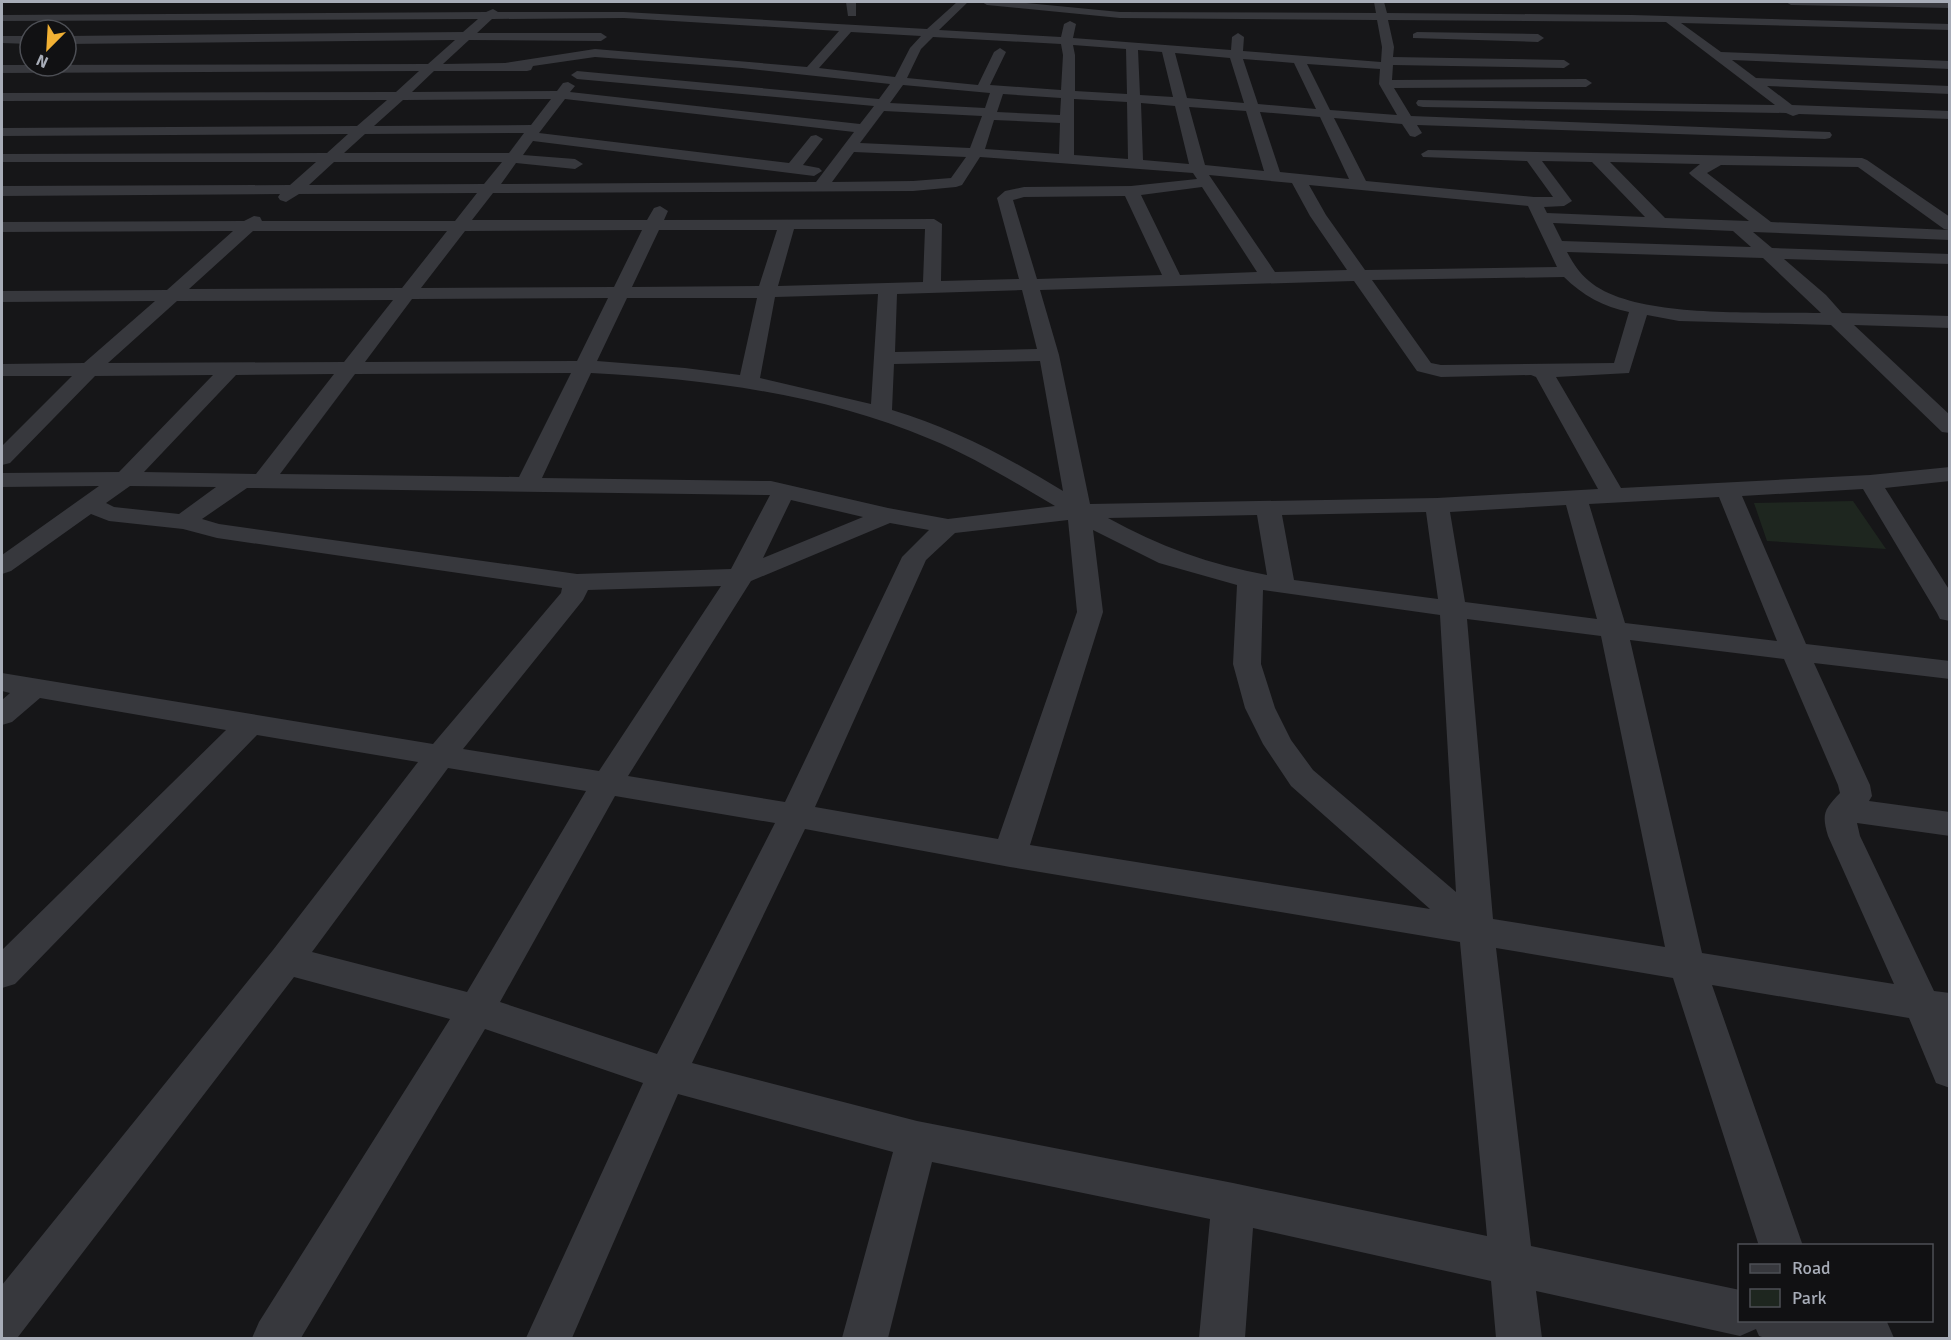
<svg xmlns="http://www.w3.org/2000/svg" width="1951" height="1340" font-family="Signika,sans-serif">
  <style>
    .green { fill: #1e261f }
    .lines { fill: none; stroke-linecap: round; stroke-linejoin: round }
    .minor { fill: #37383d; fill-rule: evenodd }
  </style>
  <rect width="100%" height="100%" fill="#161618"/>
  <path class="green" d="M1853,501L1886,549L1767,541L1754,503Z"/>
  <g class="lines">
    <path class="minor" d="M846,2H856V16H848Z
      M957,2H968L939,30L1061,37L1064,24L1070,21L1076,24L1073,38L1231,50L1232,37L1238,33L1244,37L1243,51L1381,62L1382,47L1377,20L1120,18L987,5L982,2H1015L1120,12L1376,13L1374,2H1384L1387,13L1632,15L1950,24V30L1681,23L1721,52L1950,61V69L1732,60L1756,78L1950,86V94L1767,86L1792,105L1950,111V119L1799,114L1793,116L1786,113L1423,107L1418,106L1416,103L1418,100L1775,105L1666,22L1388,20L1394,47L1393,57L1564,60L1570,64L1564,68L1393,65L1392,80L1586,79L1592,83L1586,87L1394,88L1411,116L1830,132L1832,135L1830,138L1825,139L1417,125L1422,133L1415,137L1410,136L1402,124L1334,118L1366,181L1534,197H1553L1527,161L1423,157L1421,154L1428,150L1862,158L1867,160L1950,217V240L1753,232L1772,248L1950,254V264L1784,259L1826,295L1842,313L1950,316V328L1854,325L1950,415V433L1942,432L1831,325L1679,321L1647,315L1629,373L1556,377L1621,488L1870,475L1950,467V481L1885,488L1950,591V621L1940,619L1937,613L1863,489L1742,496L1806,644L1950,661V679L1814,663L1870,785L1872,796L1869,801L1950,812V836L1857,823L1860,836L1934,991L1950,993V1088L1936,1083L1909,1018L1712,985L1803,1246H1759L1673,978L1496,948L1531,1246L1740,1290V1320H1884L1887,1322L1894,1338H1765L1759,1336L1756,1329L1740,1336L1536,1291L1542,1338H1496L1491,1281L1253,1228L1245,1338H1199L1210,1219L932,1162L888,1338H842L893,1152L678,1094L572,1338H526L643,1083L485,1029L301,1338H252L259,1322L450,1019L294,977L18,1337L2,1338V1285L273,950L418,762L257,735L15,984L2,988V950L226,730L40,698L12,722L2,725V700L10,693L2,691V673L433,744L561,593L562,588L217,538L183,529L109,521L91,514L11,571L2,574V555L99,486L2,487V473L119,472L213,375L95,376L10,463L2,465V446L72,376H2V364L84,363L155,301L2,302V291L167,290L233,231L2,232V222L244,221L254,216L260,217L262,221H455L477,193L299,194L286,202L280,200L278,197L280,194L2,196V186L290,185L316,162H2V154L327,153L348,134L2,136V128L357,126L387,100L2,101V93L396,92L419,71L2,73V65L428,64L455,40L66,44V36L463,32L478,19L2,21V15L486,12L493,9L498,12H624L927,29ZM624,18L839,31L807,67L595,49L505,63L443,64L469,40L601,41L607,37L601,33H477L492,19ZM851,32L921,36L910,48L895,77L819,68ZM933,37L1061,44L1063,55L1061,90L990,85L1006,52L1000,48L994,52L978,85L907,78L921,49ZM1073,45L1126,49L1127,94L1075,91V55ZM1138,50L1162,52L1173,97L1140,95ZM1175,53L1230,58L1244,103L1187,98ZM595,57L742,68L890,84L879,99L577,71L571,75L577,79L874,106L860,124L570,92L575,86L568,82L563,83L557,91L412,92L434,71H527L531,70L533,66ZM1243,59L1294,63L1316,109L1258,104ZM1307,64L1380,69L1379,84L1397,115L1330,110ZM903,85L990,93L985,108L890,103ZM1003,94L1061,98L1060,115L997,112ZM551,99L531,125L374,126L403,100ZM565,99L854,132L816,182L501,184L516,163L575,169L583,164L575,159L523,155L533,141L814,176L822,171L819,168L803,165L823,139L816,135L811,136L789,163L539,133ZM1074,99L1127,102L1128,159L1074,155ZM1141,103L1175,106L1189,164L1143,160ZM1189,107L1246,111L1264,171L1205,165ZM884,111L982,116L970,148L860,143ZM1260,112L1320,117L1349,179L1280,172ZM994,120L1060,123L1059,154L985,149ZM524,133L509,153H344L365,134ZM854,152L966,157L951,178L913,181L832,182ZM980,157L1193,173L1197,179L1131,186L1024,187L1005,191L997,198L1019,279L941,281L942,224L934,219L664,220L668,211L660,206L654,208L647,220H472L493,193L913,191L956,187L962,185ZM1542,161L1592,162L1645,217L1547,213L1544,207L1564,206L1572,201ZM334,162H502L484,184L309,185ZM1610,162L1700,164L1689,173L1692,176L1749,221L1665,218ZM1721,165L1858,167L1944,229L1949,230L1771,222L1707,173ZM1209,175L1292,183L1310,216L1347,270L1275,272ZM1309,185L1528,206L1557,267L1365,270L1326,215ZM1202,187L1257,272L1180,275L1141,195ZM1125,196L1162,275L1037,279L1013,200L1024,197ZM1553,223L1733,231L1751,247L1562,241ZM794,229H925L923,282L778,286ZM642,230L614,287L421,288L465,231ZM659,230H777L759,286L632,287ZM253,231H447L402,288L189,289ZM1567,252L1763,258L1821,313C1762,311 1634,320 1589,281C1579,273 1573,263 1567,252ZM1564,277C1582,295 1604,307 1629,312L1614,363L1441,365L1431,363L1372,280ZM1354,281L1417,371L1441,377L1531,375L1536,377L1598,489L1437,498L1090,504L1059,355L1040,290ZM1022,290L1037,349L895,352L897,294ZM878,294L871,404L760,378L775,297ZM608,298L577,361L365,362L412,299ZM627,298H757L740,375L685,368L597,361ZM393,300L344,362L108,363L177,301ZM1040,361L1063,491C1009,458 953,428 892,410L894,364ZM571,373L519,477L280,474L355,374ZM591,373C707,379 823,394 930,439C974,457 1014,482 1055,506L948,519L888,508L771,481L542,478ZM334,374L256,474L144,472L236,375ZM130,486L216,487L179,514L114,507L106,503ZM247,488L770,495L731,569L577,574L219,524L202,519ZM1719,497L1777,641L1625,623L1589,504ZM791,500L863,517L763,558ZM1566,505L1597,619L1465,602L1450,512ZM1426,512L1438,599L1294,580L1282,515ZM1257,515L1267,575C1211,565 1158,546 1108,518ZM1068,520L1077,612L998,839L815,807L926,560L955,533ZM890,523L929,530L902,557L785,802L628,776L751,581ZM1093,530L1159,563L1237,585L1233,664L1245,708L1263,744L1291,786L1430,909L1030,845L1103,612ZM721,586L599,771L463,749L583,600L588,590ZM1263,590L1440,615L1456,892L1313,770L1291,740L1275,708L1261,664ZM1467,619L1601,636L1665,947L1493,919ZM1630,640L1784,659L1838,785L1840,793C1825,809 1821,813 1828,836L1894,984L1702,953ZM448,768L586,791L467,992L312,952ZM615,796L775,823L657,1054L500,1002ZM805,829L1010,867L1460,942L1487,1236L1233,1183L917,1121L692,1063Z
      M1786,2H1950V8L1791,5Z
      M1417,32L1538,34L1544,38L1538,42L1413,38V34Z
      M2,36H30V44L2,43Z"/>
  </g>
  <rect width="1951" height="1340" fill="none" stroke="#a8adb8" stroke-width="6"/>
  <rect x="1738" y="1244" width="195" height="78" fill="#111113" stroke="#4d4f55" stroke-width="1.5"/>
  <rect x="1750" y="1264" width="30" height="9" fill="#37383d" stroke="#4d4f55" stroke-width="1.5"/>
  <text x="1792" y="1274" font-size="18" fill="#a8adb8">Road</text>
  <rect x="1750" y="1289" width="30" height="18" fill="#1e261f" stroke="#4d4f55" stroke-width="1.5"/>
  <text x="1792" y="1304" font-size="18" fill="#a8adb8">Park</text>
  <g transform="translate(48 48) rotate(204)"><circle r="28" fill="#111113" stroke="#4d4f55" stroke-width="1.5"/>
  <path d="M0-4.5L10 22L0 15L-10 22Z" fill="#f2b134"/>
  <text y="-9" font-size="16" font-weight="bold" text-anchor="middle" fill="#a8adb8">N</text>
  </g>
</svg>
